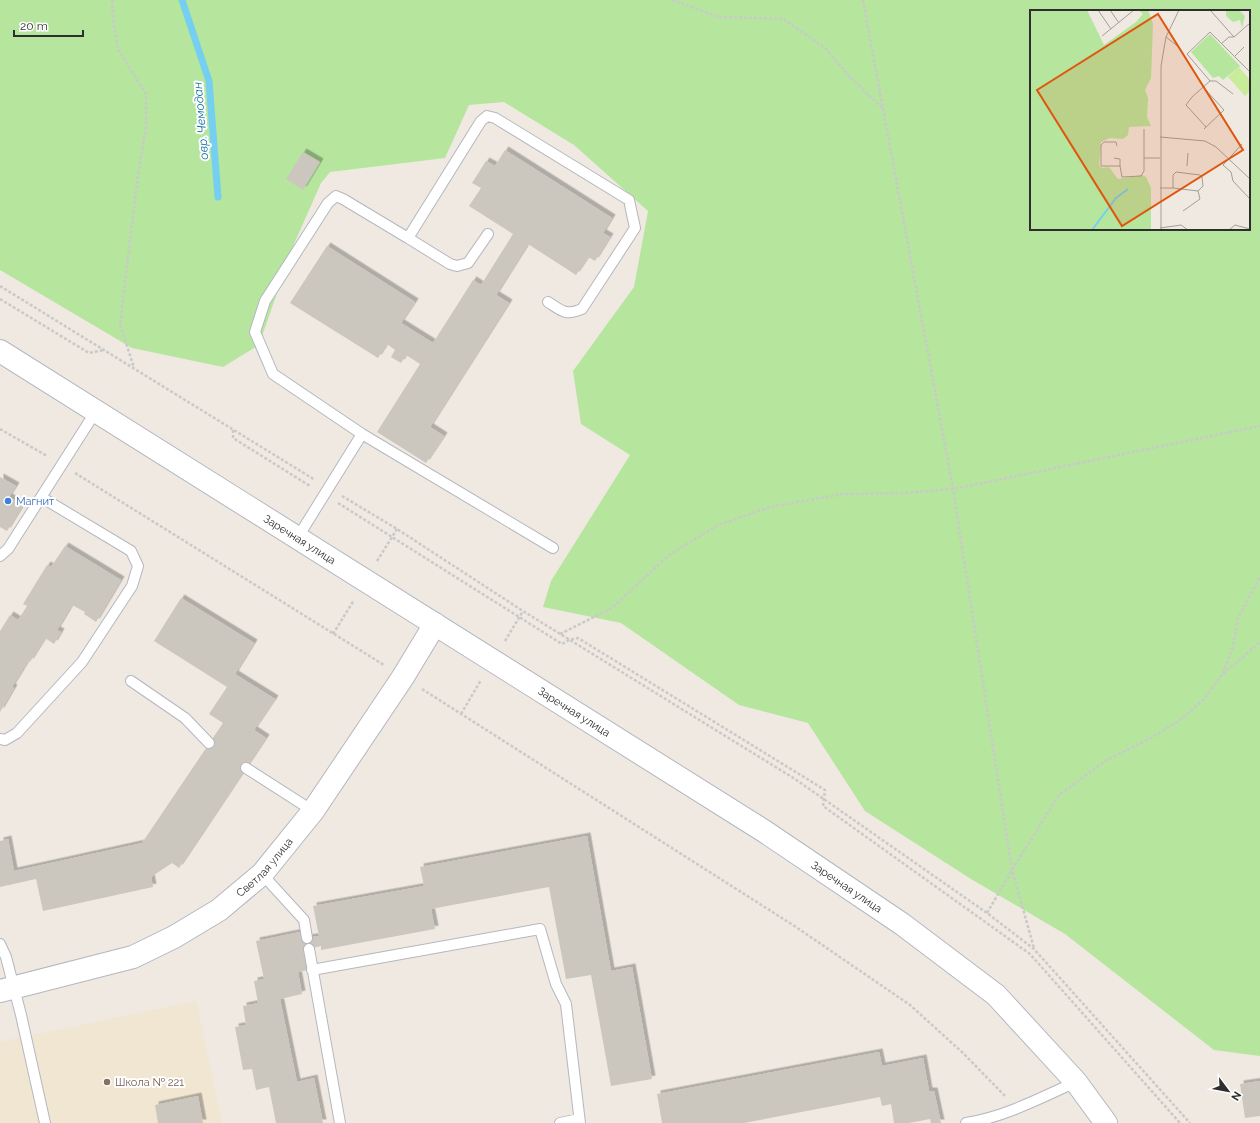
<svg xmlns="http://www.w3.org/2000/svg" width="1260" height="1123" font-family="Raleway,sans-serif">
  <style>
    .education { fill: #f0e6d1 }
    .green { fill: #b6e59e; fill-rule: evenodd }
    .lines { fill: none; stroke-linecap: round; stroke-linejoin: round }
    .stream { stroke: #75cff0; stroke-width: 7 }
    .building { fill: #cbc7bf; filter: url(#shadow) }
    .lane-casing { stroke: #b4b7c1; stroke-width: 12 }
    .secondary-casing { stroke: #b4b7c1; stroke-width: 24 }
    .path { stroke: #c9c9c9; stroke-width: 2.5; stroke-dasharray: 3 2; stroke-linecap: butt }
    .lane { stroke: #fff; stroke-width: 10 }
    .secondary { stroke: #fff; stroke-width: 22 }
    .shop-dot { fill: #3f7fe0; stroke: #fff; stroke-width: 1.5 }
    .education-dot { fill: #8d6e63; stroke: #fff; stroke-width: 1.5 }
    .labels { text-anchor: middle; stroke-width: 4; stroke-linejoin: round; paint-order: stroke }
    .shop-label { font-size: 11px; fill: #366cbe; stroke: #fff; text-anchor: start }
    .street-label { font-size: 11px; fill: #2e2e2e; stroke: #fff }
    .education-label { font-size: 11px; fill: #785e54; stroke: #fff; text-anchor: start }
    .water-label { font-size: 12px; font-style: italic; fill: #0d6fa3; stroke: #fff }
    .inset-river { fill: none; stroke: #75cff0; stroke-width: 2 }
    .inset-road { fill: none; stroke: #a29e99; stroke-width: 1 }
    .view { fill: #df570e; fill-opacity: 0.15; stroke: #df570e; stroke-width: 2 }
    .inset-edge { fill: none; stroke: #2e2e2e; stroke-width: 2 }
  </style>
  <defs>
    <filter id="shadow"><feDropShadow dx="3.5" dy="-3.5" stdDeviation="0" flood-color="#0004"/></filter>
  </defs>
  <rect width="100%" height="100%" fill="#efe9e1"/>
  <path class="education" d="M196,1001L222,1123H0V1042Z"/>
  <path class="green" d="M0,0H1260V1056L1214,1050L1065,934L971,879L865,811L808,723L739,705L621,623L543,607L551,581L630,455L581,424L573,371L634,287L648,211L574,145L504,102L469,105L445,158L330,172L321,183L294,244L259,345L223,367L132,348L0,270ZM1031,11H1249V229H1031Z"/>
  <g class="lines">
    <path class="stream" d="M182,0L209,81L218,197"/>
  </g>
  <path class="building" d="M505,150L612,218L603,233L610,237L595,261L588,257L576,275L528,244L496,295L509,303L430,427L444,436L426,463L377,432L420,364L406,355L401,363L391,357L395,350L387,344L378,358L290,303L327,246L415,302L401,323L433,343L473,280L481,285L513,234L469,206L481,188L472,183L486,161L495,166Z
    M303,152L320,162L303,190L286,179Z
    M0,477L16,486L9,497L23,505L7,531L0,527Z
    M65,546L121,580L96,622L84,614L85,612L72,605L57,630L61,632L54,644L45,638L30,662L28,661L12,687L14,688L0,712V631L10,615L18,620L27,606L23,604L47,565L51,567Z
    M181,598L254,643L235,674L275,699L254,730L266,738L179,868L172,863L151,877L153,887L43,911L36,879L0,887V841L8,839L14,871L142,843L223,723L209,714L227,687L154,641Z
    M587,836L611,971L632,967L652,1079L611,1086L591,975L566,979L549,887L431,909L435,929L321,950V946L304,950L308,970L298,972L302,994L280,999L297,1082L314,1078L323,1123H276L269,1087L256,1090L252,1069L243,1070L235,1027L246,1025L243,1006L258,1003L254,981L264,979L256,941L300,932L301,939L319,936L313,906L424,886L420,867Z
    M879,1052L882,1066L923,1058L929,1091H934L941,1123H931L930,1119L909,1123H894L891,1104L882,1106L880,1097L744,1123H662L657,1094Z
    M1260,1081V1116L1245,1118L1240,1084Z
    M198,1096L203,1123H158L155,1105Z"/>
  <g class="lines">
    <g class="lane-casing">
      <path id="lane" d="M408,238L450,264L457,266L468,263L488,234
        M548,302C562,311 565,316 582,309L635,228L629,200L495,118L487,116L481,121L408,238L343,199L336,196L328,203L265,301L255,332L273,374L362,434L553,548
        M298,537L362,434
        M0,556L8,549L96,411
        M131,681L185,718L209,743
        M0,739L5,740L17,733L82,662L132,586L138,566L131,551L41,497
        M246,768L313,811
        M262,874L304,920L307,938
        M0,944L6,957L21,1015L45,1123
        M309,949L340,1123
        M312,970L540,929L556,984L566,1004L580,1123
        M560,1123L579,1119
        M966,1123C1005,1117 1040,1098 1076,1082"/>
    </g>
    <g class="secondary-casing">
      <g id="secondary">
        <path id="s1" d="M0,351L764,831L902,924L996,995L1076,1082L1106,1123"/>
        <path id="s2" d="M0,991L133,957L174,937L219,910L262,874L313,811L403,677L435,624"/>
      </g>
    </g>
    <path class="path" d="M112,0L113,19L118,49L146,94V128L138,175L120,324L134,368
      M672,0L719,17L783,19L825,48L849,76L882,108
      M863,0L953,489L1012,870L1034,948
      M0,286L315,480
      M0,299L89,353L104,350
      M0,429L47,456
      M233,430V438L310,486
      M75,473L384,665
      M342,496L397,529L523,611L795,779L987,913L1034,949L1190,1123
      M338,503L562,644L569,640L578,638L825,790L823,806L1030,954L1180,1123
      M377,561L397,529
      M333,634L354,600
      M560,634L612,608L669,555L718,525L770,507L843,494L903,493L953,489L1260,426
      M505,641L523,611
      M1223,674L1260,642
      M422,689L796,927L910,1005L963,1053L1005,1096
      M461,714L481,680
      M987,913L1012,870L1059,795L1105,761L1151,738L1183,718L1205,698L1222,675L1233,647L1238,618L1260,577"/>
    <use href="#lane" class="lane"/>
    <use href="#secondary" class="secondary"/>
  </g>
  <circle class="shop-dot" cx="8" cy="501" r="4"/>
  <circle class="education-dot" cx="107" cy="1082" r="4"/>
  <g class="labels">
    <g class="shop-label">
      <text x="16" y="505">Магнит</text>
    </g>
    <g class="street-label">
      <text dy="4" stroke="none"><textPath href="#s1" startOffset="354">Заречная улица</textPath></text>
      <text dy="4" stroke="none"><textPath href="#s1" startOffset="678">Заречная улица</textPath></text>
      <text dy="4" stroke="none"><textPath href="#s2" startOffset="298">Светлая улица</textPath></text>
      <text dy="4" stroke="none"><textPath href="#s1" startOffset="1002">Заречная улица</textPath></text>
    </g>
    <g class="education-label">
      <text x="115" y="1086">Школа № 221</text>
    </g>
    <g class="water-label">
      <text transform="translate(201 121) rotate(-95)" y="4">овр. Чемодан</text>
    </g>
  </g>
  <g transform="translate(1030 10)">
    <rect width="220" height="220" fill="#efe9e1"/>
    <path d="M0,0H57L74,35L106,12L113,4L109,0H118L123,14L121,68L115,80L118,88L117,107L121,116L99,117L98,125L93,129L80,128L71,132L69,155L72,158L79,157L88,169L112,165L116,167L121,178V220H0ZM196,0H209L215,6L212,18L210,10L203,12L196,6ZM180,24L210,56L193,70L189,66L183,68L161,42Z" fill="#b6e59e"/>
    <path d="M209,57L220,70V81L215,86L198,67Z" fill="#c9ec9a"/>
    <path class="inset-river" d="M62,220L86,188L98,179"/>
    <path class="inset-road" d="M68,0L81,19M80,0L89,13M180,0L204,27H199L191,34M72,26L104,0M136,27L150,38M204,27L220,13M204,47L214,37M180,71L157,44L180,22L220,62M176,117L156,95L162,87L180,71H186L203,84M174,119L194,100L174,78M130,127L175,131L186,137L220,169M212,134L193,155L201,162L203,171L220,189M87,136L86,132H74L71,135V156H90L92,167L111,166L114,161V119M84,148L90,149V156M114,148H130M157,156L158,143M130,178H143V165L146,162L170,165L172,167L173,176L168,181L143,178M153,201L170,189L168,181M130,218L151,215L158,220M131,220V56L136,27L149,0M199,220L205,215L220,219"/>
    <path class="view" d="M128,4L213,140L92,216L7,80Z"/>
    <rect width="220" height="220" class="inset-edge"/>
  </g>
  <g transform="translate(1228 1091) rotate(122)" stroke="#ffffff" stroke-width="3" paint-order="stroke">
  <path d="M0-3L7 15L0 10L-7 15Z" fill="#2e2e2e"/>
  <text y="-6" font-size="11" font-weight="bold" text-anchor="middle" fill="#2e2e2e">N</text>
  </g>
  <path d="M14 30v6h69v-6" fill="none" stroke="#2e2e2e" stroke-width="2"/>
  <text x="20" y="30" font-size="12" fill="#2e2e2e" stroke="#ffffff" stroke-width="3" paint-order="stroke">20 m</text>
</svg>
